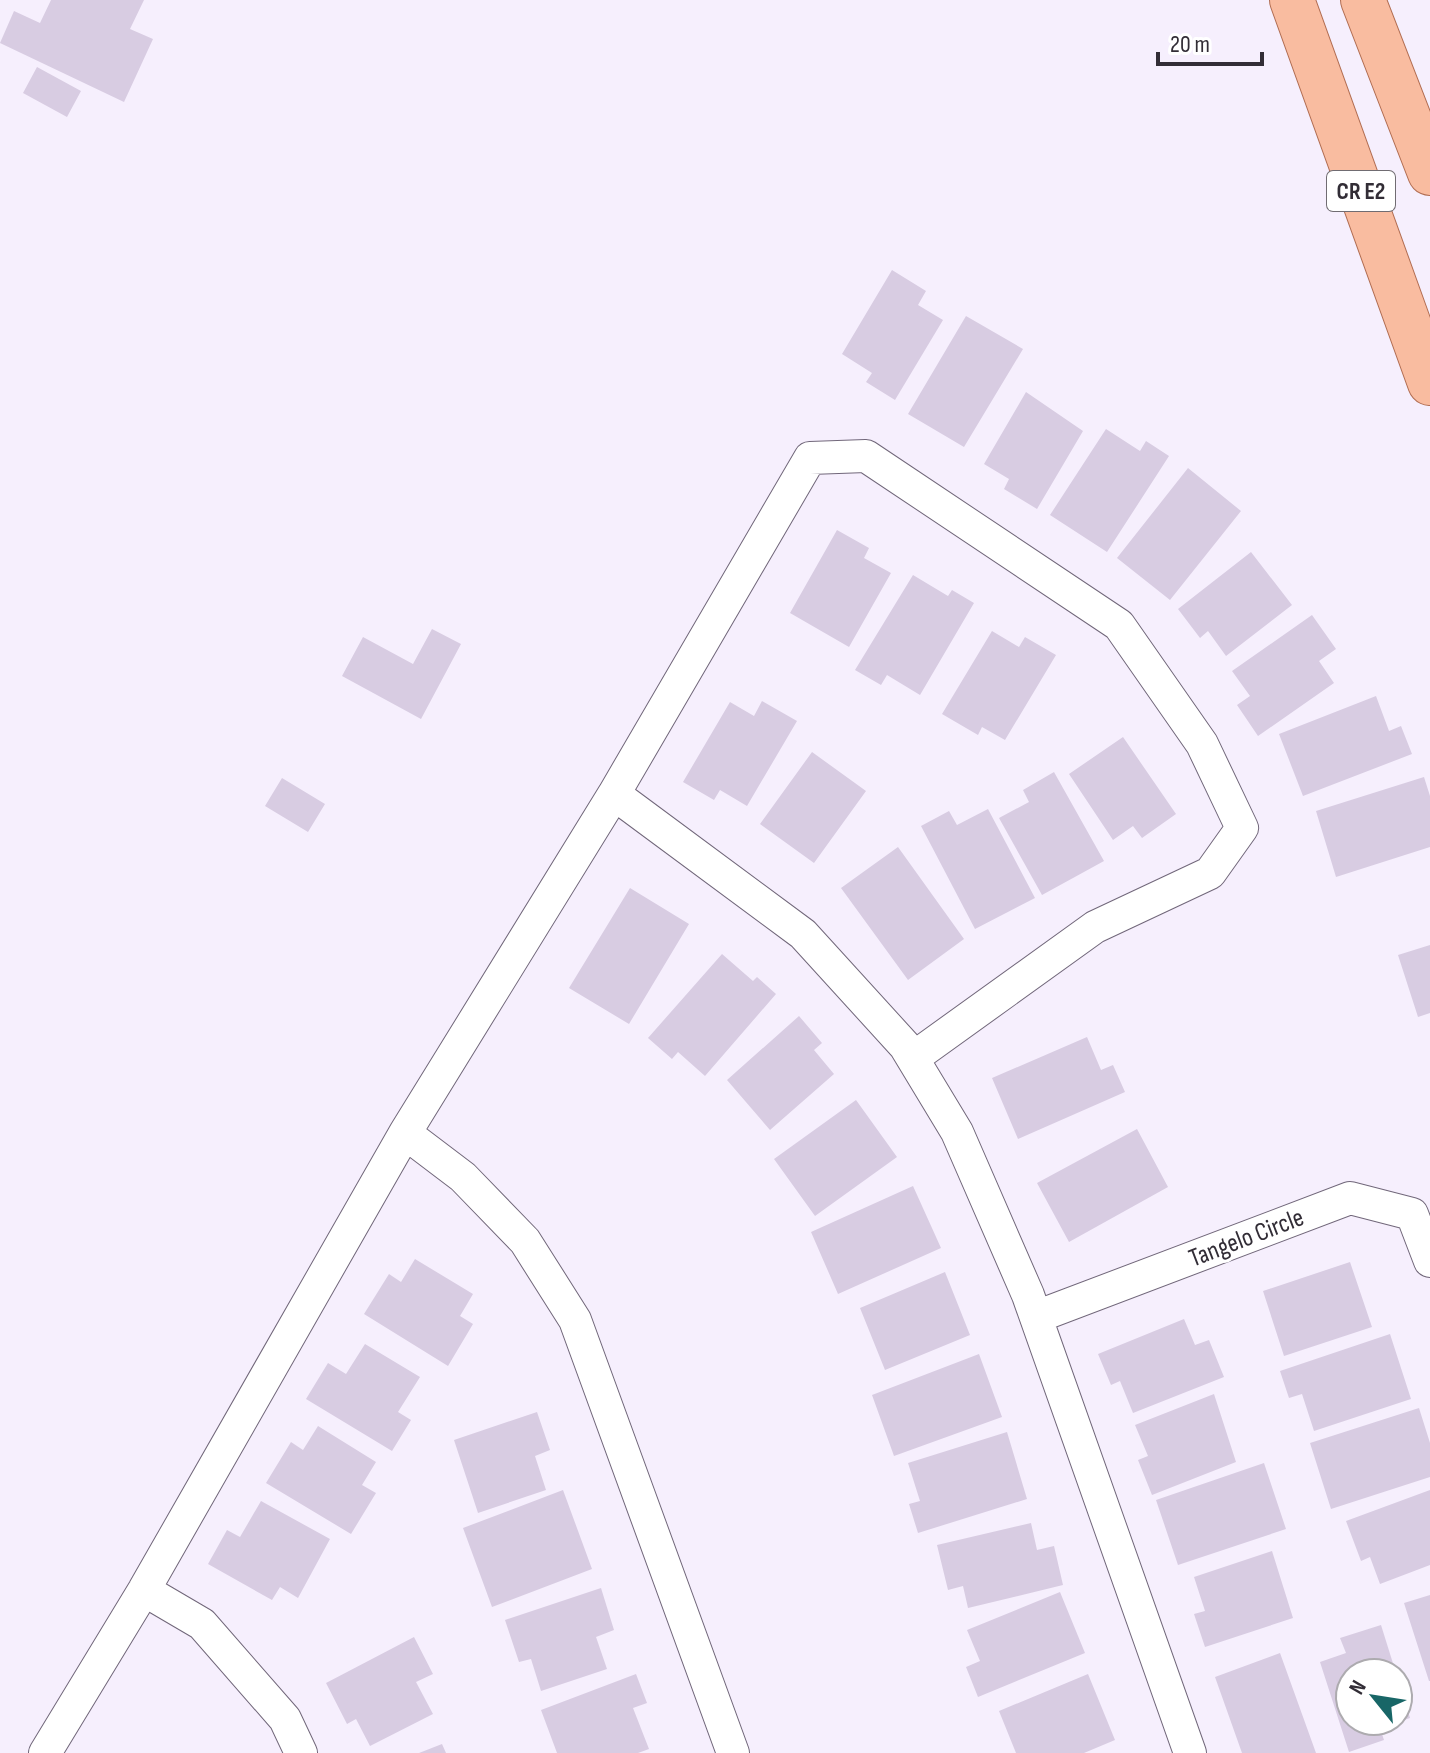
<svg xmlns="http://www.w3.org/2000/svg" width="1430" height="1753" font-family="'Sofia Sans Condensed',sans-serif">
  <style>
    .building { fill: #d8cce2 }
    .lines { fill: none; stroke-linecap: round; stroke-linejoin: round }
    .minor-casing { stroke: #71677a; stroke-width: 34 }
    .primary-casing { stroke: #b16d52; stroke-width: 46 }
    .minor { stroke: #fff; stroke-width: 32 }
    .primary { stroke: #f9bca0; stroke-width: 44 }
    .labels { text-anchor: middle; stroke-width: 6; stroke-linejoin: round; paint-order: stroke }
    .shield { fill: #fff; stroke: #706c72; stroke-width: 2 }
    .shield-label { font-size: 24px; font-weight: bold; fill: #322d36 }
    .street-label { font-size: 26px; fill: #322d36; stroke: #fff }
  </style>
  <rect width="100%" height="100%" fill="#f6effd"/>
  <path class="building" d="M51,0H144L130,29L153,39L124,102L0,43L14,11L40,23Z
    M37,67L81,91L67,117L23,93Z
    M892,270L926,291L918,305L943,320L895,400L866,382L872,373L842,354Z
    M966,316L1023,349L964,447L908,414Z
    M1026,392L1083,431L1037,509L1004,489L1009,479L984,464Z
    M1106,429L1140,451L1146,441L1169,456L1107,552L1050,515Z
    M1188,468L1241,511L1170,600L1117,558Z
    M837,530L869,548L864,558L891,573L849,647L790,613Z
    M1251,552L1292,605L1226,656L1208,631L1200,638L1178,609Z
    M913,575L948,596L952,590L974,603L920,695L887,675L881,685L855,670Z
    M1312,615L1336,649L1319,661L1334,683L1258,736L1237,705L1250,696L1232,671Z
    M432,629L461,644L421,719L342,676L363,637L413,664Z
    M992,631L1019,647L1025,637L1056,655L1005,740L982,727L978,735L942,714Z
    M1376,696L1389,731L1401,726L1412,754L1303,796L1279,734Z
    M762,701L797,721L747,806L720,790L714,800L683,782L730,702L754,716Z
    M1123,737L1176,814L1142,838L1133,826L1113,840L1069,774Z
    M812,752L866,791L814,863L760,824Z
    M1054,772L1104,861L1042,895L999,818L1029,802L1023,790Z
    M1424,777L1430,796V847L1336,877L1316,811Z
    M282,778L325,804L308,832L265,806Z
    M988,809L1035,898L975,929L921,826L949,811L957,825Z
    M898,847L964,939L908,980L841,888Z
    M630,888L689,924L629,1024L569,988Z
    M1430,945V1013L1418,1017L1398,955Z
    M722,954L753,981L757,977L776,994L705,1076L678,1052L672,1059L648,1038Z
    M799,1016L822,1043L814,1050L834,1074L770,1130L727,1080Z
    M1087,1037L1101,1070L1113,1065L1125,1092L1018,1139L992,1078Z
    M856,1100L897,1157L815,1216L774,1159Z
    M1137,1129L1168,1187L1069,1242L1037,1183Z
    M913,1186L941,1248L838,1294L811,1232Z
    M415,1259L473,1294L460,1316L473,1324L448,1366L364,1314L389,1274L401,1282Z
    M1350,1262L1372,1327L1284,1356L1263,1291Z
    M945,1272L970,1335L885,1370L860,1308Z
    M1184,1319L1195,1345L1209,1340L1224,1377L1133,1413L1120,1381L1111,1385L1098,1354Z
    M1390,1334L1411,1399L1314,1431L1302,1394L1289,1398L1280,1371Z
    M365,1344L420,1377L398,1412L411,1420L392,1451L306,1399L328,1363L346,1374Z
    M979,1354L1002,1417L894,1456L872,1395Z
    M1214,1394L1236,1462L1152,1495L1138,1460L1148,1456L1135,1425Z
    M1419,1408L1430,1443V1477L1331,1509L1310,1443Z
    M537,1412L550,1450L535,1456L546,1490L478,1513L454,1440Z
    M318,1426L376,1462L362,1485L376,1493L351,1534L266,1483L291,1442L303,1450Z
    M1007,1432L1027,1499L918,1533L909,1504L920,1501L908,1463Z
    M1264,1463L1286,1529L1178,1565L1156,1500Z
    M563,1490L592,1569L492,1607L463,1528Z
    M1430,1490V1565L1380,1584L1370,1557L1361,1561L1346,1521Z
    M261,1501L330,1539L298,1598L280,1587L272,1600L208,1564L227,1530L240,1537Z
    M1031,1523L1037,1550L1054,1546L1063,1585L968,1608L963,1586L948,1590L937,1545Z
    M1272,1551L1293,1618L1205,1647L1194,1614L1205,1611L1194,1577Z
    M601,1588L614,1630L596,1637L607,1669L541,1691L531,1659L519,1662L505,1620Z
    M1060,1592L1085,1653L978,1697L966,1667L980,1661L967,1630Z
    M1430,1595V1681H1429L1404,1603Z
    M1381,1625L1396,1673H1350V1721H1398L1399,1681L1410,1718L1380,1728L1384,1740L1349,1752L1320,1662L1346,1653L1340,1638Z
    M414,1637L433,1674L416,1682L433,1714L370,1746L356,1719L347,1724L326,1683Z
    M1280,1653L1316,1753H1242L1215,1677Z
    M636,1674L647,1703L633,1708L649,1749L638,1753H557L541,1710Z
    M1088,1674L1115,1740L1084,1753H1016L999,1711Z
    M442,1744L446,1753H419Z"/>
  <g class="lines">
    <g class="minor-casing">
      <path id="minor" d="M913,1058L1095,927L1210,873L1242,828L1202,744L1119,625L866,456L810,458L614,794L803,934L905,1046L957,1132L1028,1295L1190,1753
        M405,1133L614,794
        M1036,1317L1350,1198L1412,1214L1430,1261
        M144,1590L202,1624L285,1719L301,1753
        M45,1753L144,1590L405,1133L463,1177L525,1241L575,1320L733,1753"/>
    </g>
    <g class="primary-casing">
      <path id="primary" d="M1292,0L1430,383
        M1363,0L1430,173"/>
    </g>
    <use href="#minor" class="minor"/>
    <use href="#primary" class="primary"/>
  </g>
  <g class="labels">
    <rect class="shield" x="1327" y="171" width="68" height="40" rx="6"/>
    <g class="shield-label">
      <text x="1361" y="199">CR E2</text>
    </g>
    <g class="street-label">
      <text transform="translate(1246 1237) rotate(-21)" y="9">Tangelo Circle</text>
    </g>
  </g>
  <g transform="translate(1374 1697) rotate(300)"><circle r="38" fill="#ffffff" stroke="#adabaf" stroke-width="2"/>
  <path d="M0-6L14 30L0 20L-14 30Z" fill="#186667"/>
  <text y="-12" font-size="22" font-weight="bold" text-anchor="middle" fill="#322d36">N</text>
  </g>
  <path d="M1158 52v12h104v-12" fill="none" stroke="#322d36" stroke-width="4"/>
  <text x="1170" y="52" font-size="24" fill="#322d36" stroke="#ffffff" stroke-width="6" paint-order="stroke">20 m</text>
</svg>
